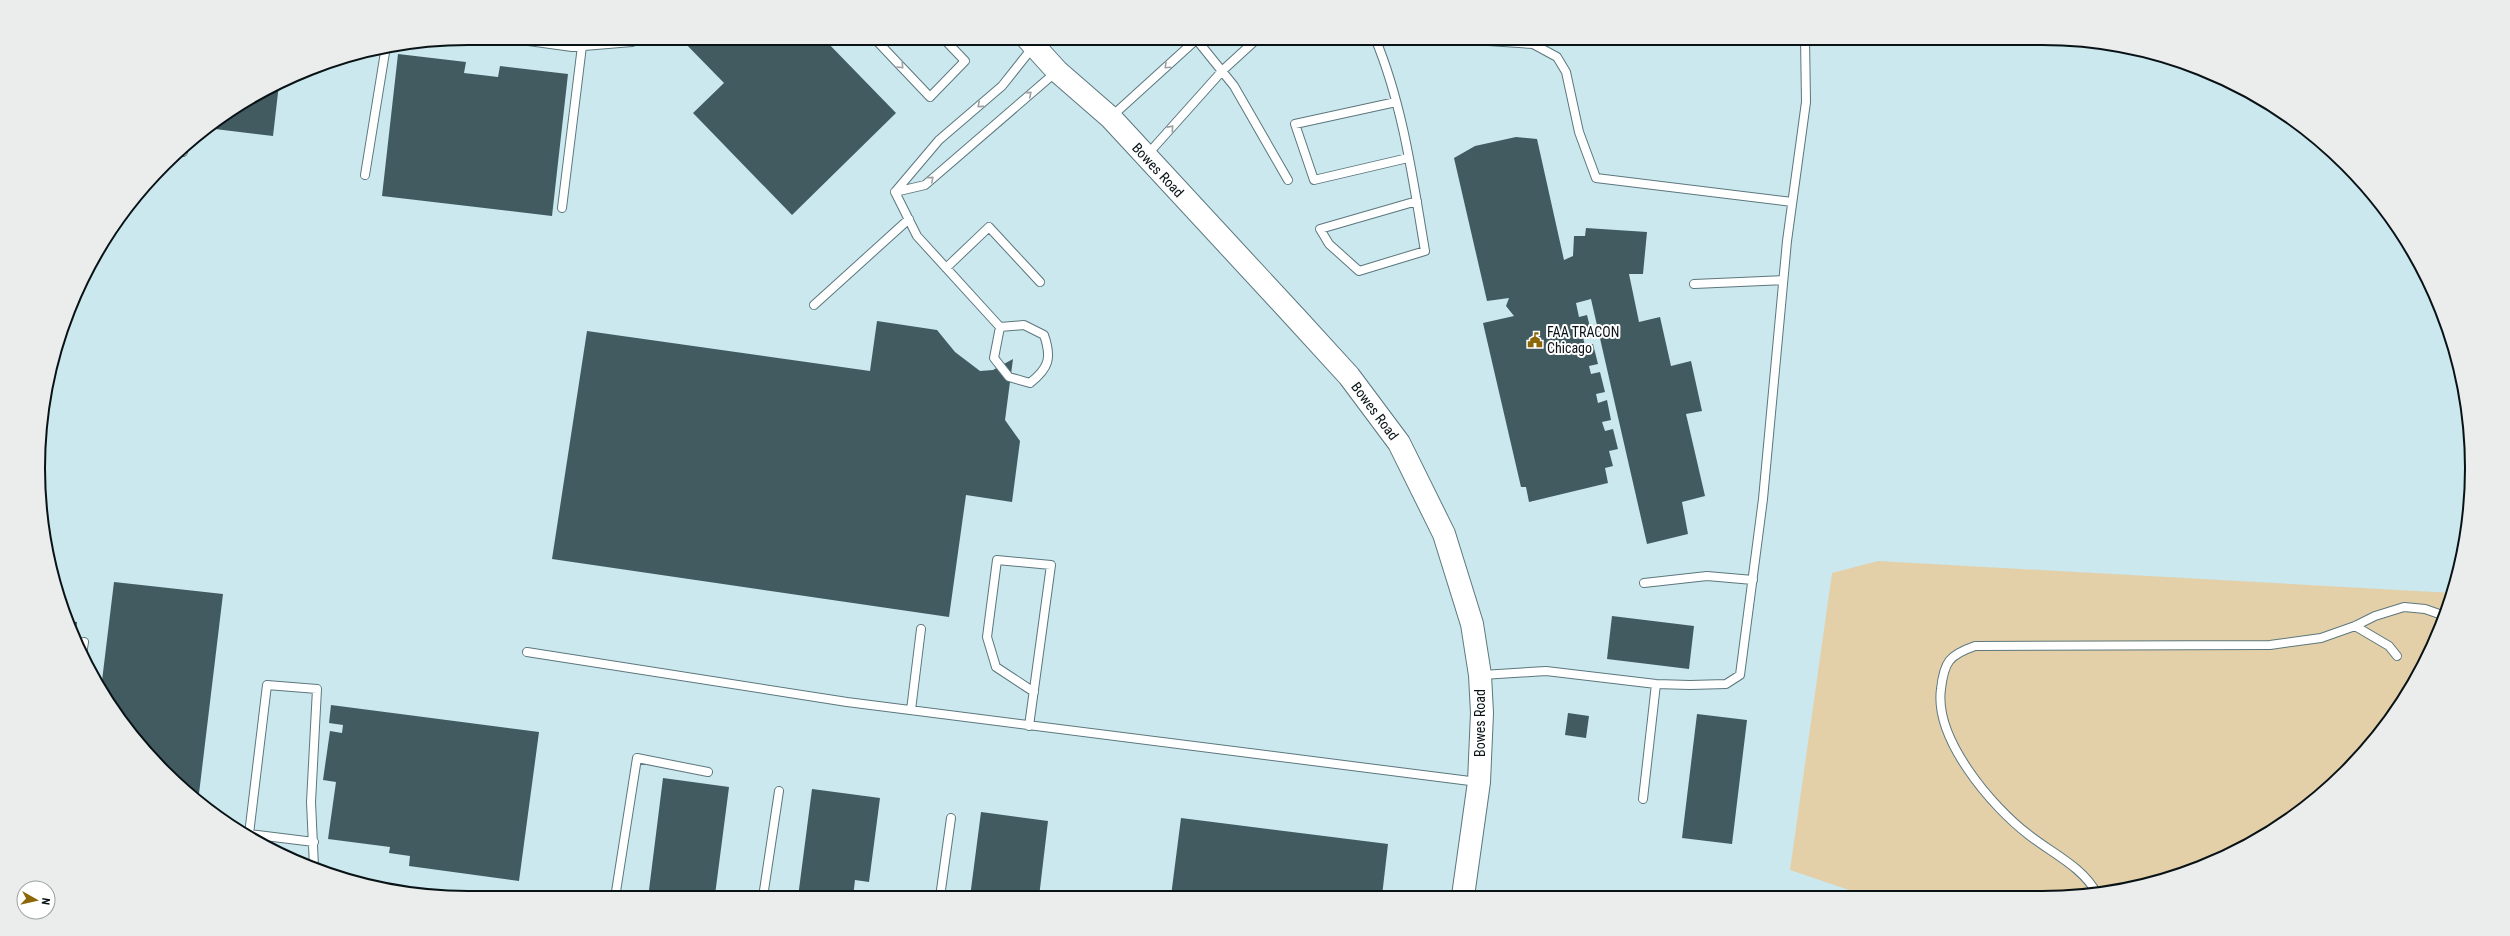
<svg xmlns="http://www.w3.org/2000/svg" width="2510" height="936" font-family="'Roboto Condensed',sans-serif">
  <style>
    .green { fill: #e4d0a8 }
    .building { fill: #415b61 }
    .lines { fill: none; stroke-linecap: round; stroke-linejoin: round }
    .lane-casing { stroke: #5c777d; stroke-width: 10 }
    .secondary-casing { stroke: #5c777d; stroke-width: 24 }
    .lane { stroke: #fff; stroke-width: 8 }
    .secondary { stroke: #fff; stroke-width: 22 }
    .oneway { stroke: #9da1a2 }
    .labels { text-anchor: middle; stroke-width: 4; stroke-linejoin: round; paint-order: stroke }
    .street-label { font-size: 14px; fill: #091316; stroke: #fff }
    .poi-label { font-size: 14px; fill: #091316; stroke: #fff; text-anchor: start }
    .rim { fill: none; stroke: #091316; stroke-width: 2 }
  </style>
  <rect width="100%" height="100%" fill="#cae8ee"/>
  <path class="green" d="M1878,561L2453,593L2439,633L2400,707L2325,791L2257,840L2207,865L2098,894L1864,895L1790,870L1832,573Z"/>
  <path class="building" d="M680,38H823L896,113L792,215L693,113L724,83Z
    M1226,38H1240L1233,45Z
    M398,54L466,62L464,73L498,77L500,66L568,74L552,216L382,196Z
    M279,84L273,136L215,129V123L253,95Z
    M1516,137L1537,139L1564,260L1573,256L1574,236H1585L1586,228L1647,232L1643,274H1629L1639,322L1660,317L1671,366L1691,361L1702,411L1686,414L1705,496L1682,502L1688,534L1647,544L1591,299L1576,303L1579,317L1587,315L1592,335L1583,337L1585,346L1593,344L1598,364L1589,366L1591,374L1600,372L1605,392L1596,394L1598,403L1607,400L1611,420L1602,422L1605,431L1613,429L1618,449L1609,451L1613,466L1605,468L1608,483L1529,502L1526,487H1521L1483,323L1514,316L1506,306L1509,298L1487,301L1454,158L1475,146Z
    M877,321L937,330L955,352L980,371L993,370L1013,359L1005,420L1020,441L1012,502L966,495L949,617L552,559L587,331L870,371Z
    M114,582L223,594L198,802L164,772L110,707L101,689Z
    M1612,616L1694,626L1689,669L1607,659Z
    M67,621L77,622L75,640L71,632Z
    M331,705L539,732L519,881L409,866L410,856L389,853L390,847L328,839L336,782L323,780L330,731L342,733L343,725L329,723Z
    M1568,713L1589,716L1586,738L1565,735Z
    M1697,714L1747,720L1732,844L1682,838Z
    M663,778L729,787L715,895L695,893V897L648,898Z
    M812,789L880,798L869,882L855,880L853,897H798Z
    M981,812L1048,821L1039,897H970Z
    M1181,818L1388,844L1382,896H1171Z"/>
  <g class="lines">
    <g class="lane-casing">
      <path id="lane" d="M507,38L572,47L632,42L637,38
        M874,38L930,97L965,61L943,38
        M1375,38C1403,105 1413,180 1425,251L1359,271L1329,244L1320,229L1417,201
        M1443,38L1533,44L1557,57L1566,72L1579,132L1596,178L1792,202
        M1196,39L1234,86L1288,180
        M1396,102L1295,124L1314,180L1408,158
        M1111,117L1198,38
        M181,148L183,152
        M1147,155L1223,70L1258,38
        M365,175L386,46
        M895,192L917,236L1000,327L1024,325L1044,335C1052,358 1049,368 1030,383L1009,377L994,358L1000,327
        M895,192L925,185L1056,72
        M895,192L939,140L1002,86L1033,47
        M562,208L582,46
        M946,268L989,227L1040,282
        M1694,284L1783,280
        M814,305L909,219
        M1644,583L1707,576L1753,580
        M2355,626L2389,646L2397,656
        M527,652L847,702L1478,782
        M82,654L84,642
        M1482,675L1546,671L1656,684L1690,685L1726,684L1740,675L1763,499L1787,241L1806,102L1805,38
        M911,710L921,629
        M1029,726L1051,565L997,560L987,637L996,667L1034,692
        M1643,799L1656,684
        M314,867L311,802L317,689L267,685L249,834L314,842
        M2097,894C2083,867 2053,854 2029,835C1992,807 1934,739 1941,689C1944,662 1949,655 1975,646L2270,645L2321,638L2355,626L2375,616L2404,607L2425,609L2445,616
        M763,897L779,791
        M940,897L951,818
        M615,898L637,758L708,772"/>
    </g>
    <g class="secondary-casing">
      <path id="secondary" d="M1027,38L1057,71L1111,118L1296,318L1349,376L1399,443L1444,534L1472,624L1480,675L1482,713L1479,782L1463,896"/>
    </g>
    <use href="#lane" class="lane"/>
    <use href="#secondary" class="secondary"/>
  </g>
  <defs><path id="oneway-chevron" d="M-2-3.5L2.5 0L-2 3.5" fill="none" stroke-width="1.6" stroke-linecap="round" stroke-linejoin="round"/></defs>
  <g class="oneway">
    <use href="#oneway-chevron" transform="translate(901 66) rotate(47)"/>
    <use href="#oneway-chevron" transform="translate(1167 66) rotate(137)"/>
    <use href="#oneway-chevron" transform="translate(1029 94) rotate(-40)"/>
    <use href="#oneway-chevron" transform="translate(980 105) rotate(139)"/>
    <use href="#oneway-chevron" transform="translate(1171 128) rotate(-48)"/>
    <use href="#oneway-chevron" transform="translate(931 179) rotate(-42)"/>
  </g>
  <defs>
    <g id="civic-bare" transform="scale(1.2)"><path d="M-.6-6.5H3V-4.5H.6V-3L4-1V1h2V6H-6V1h2V-1L-.6-3ZM-1.2 2.5V6h2.4V2.5Z" fill="#8b6707" stroke="#fff" stroke-width="2.5" paint-order="stroke"/></g>
  </defs>
  <g fill-rule="evenodd">
    <use href="#civic-bare" x="1535" y="340"/>
  </g>
  <g class="labels">
    <g class="street-label">
      <text transform="translate(1158 170) rotate(47)" y="5">Bowes Road</text>
      <text transform="translate(1375 411) rotate(53)" y="5">Bowes Road</text>
      <text transform="translate(1480 723) rotate(-90)" y="5">Bowes Road</text>
    </g>
    <g class="poi-label">
      <text x="1547" y="337">FAA TRACON<tspan x="1547" dy="16">Chicago</tspan></text>
    </g>
  </g>
  <path d="M0 0H2510V936H0ZM468 45H2042A423 423 0 0 1 2465 468V468A423 423 0 0 1 2042 891H468A423 423 0 0 1 45 468V468A423 423 0 0 1 468 45Z" fill="#ebecec" fill-rule="evenodd"/>
  <path class="rim" d="M468 45H2042A423 423 0 0 1 2465 468V468A423 423 0 0 1 2042 891H468A423 423 0 0 1 45 468V468A423 423 0 0 1 468 45Z"/>
  <g transform="translate(36 900) rotate(98)"><circle r="19" fill="#ffffff" stroke="#9da1a2"/>
  <path d="M0-3L7 15L0 10L-7 15Z" fill="#8b6707"/>
  <text y="-6" font-size="11" font-weight="bold" text-anchor="middle" fill="#091316">N</text>
  </g>
</svg>
